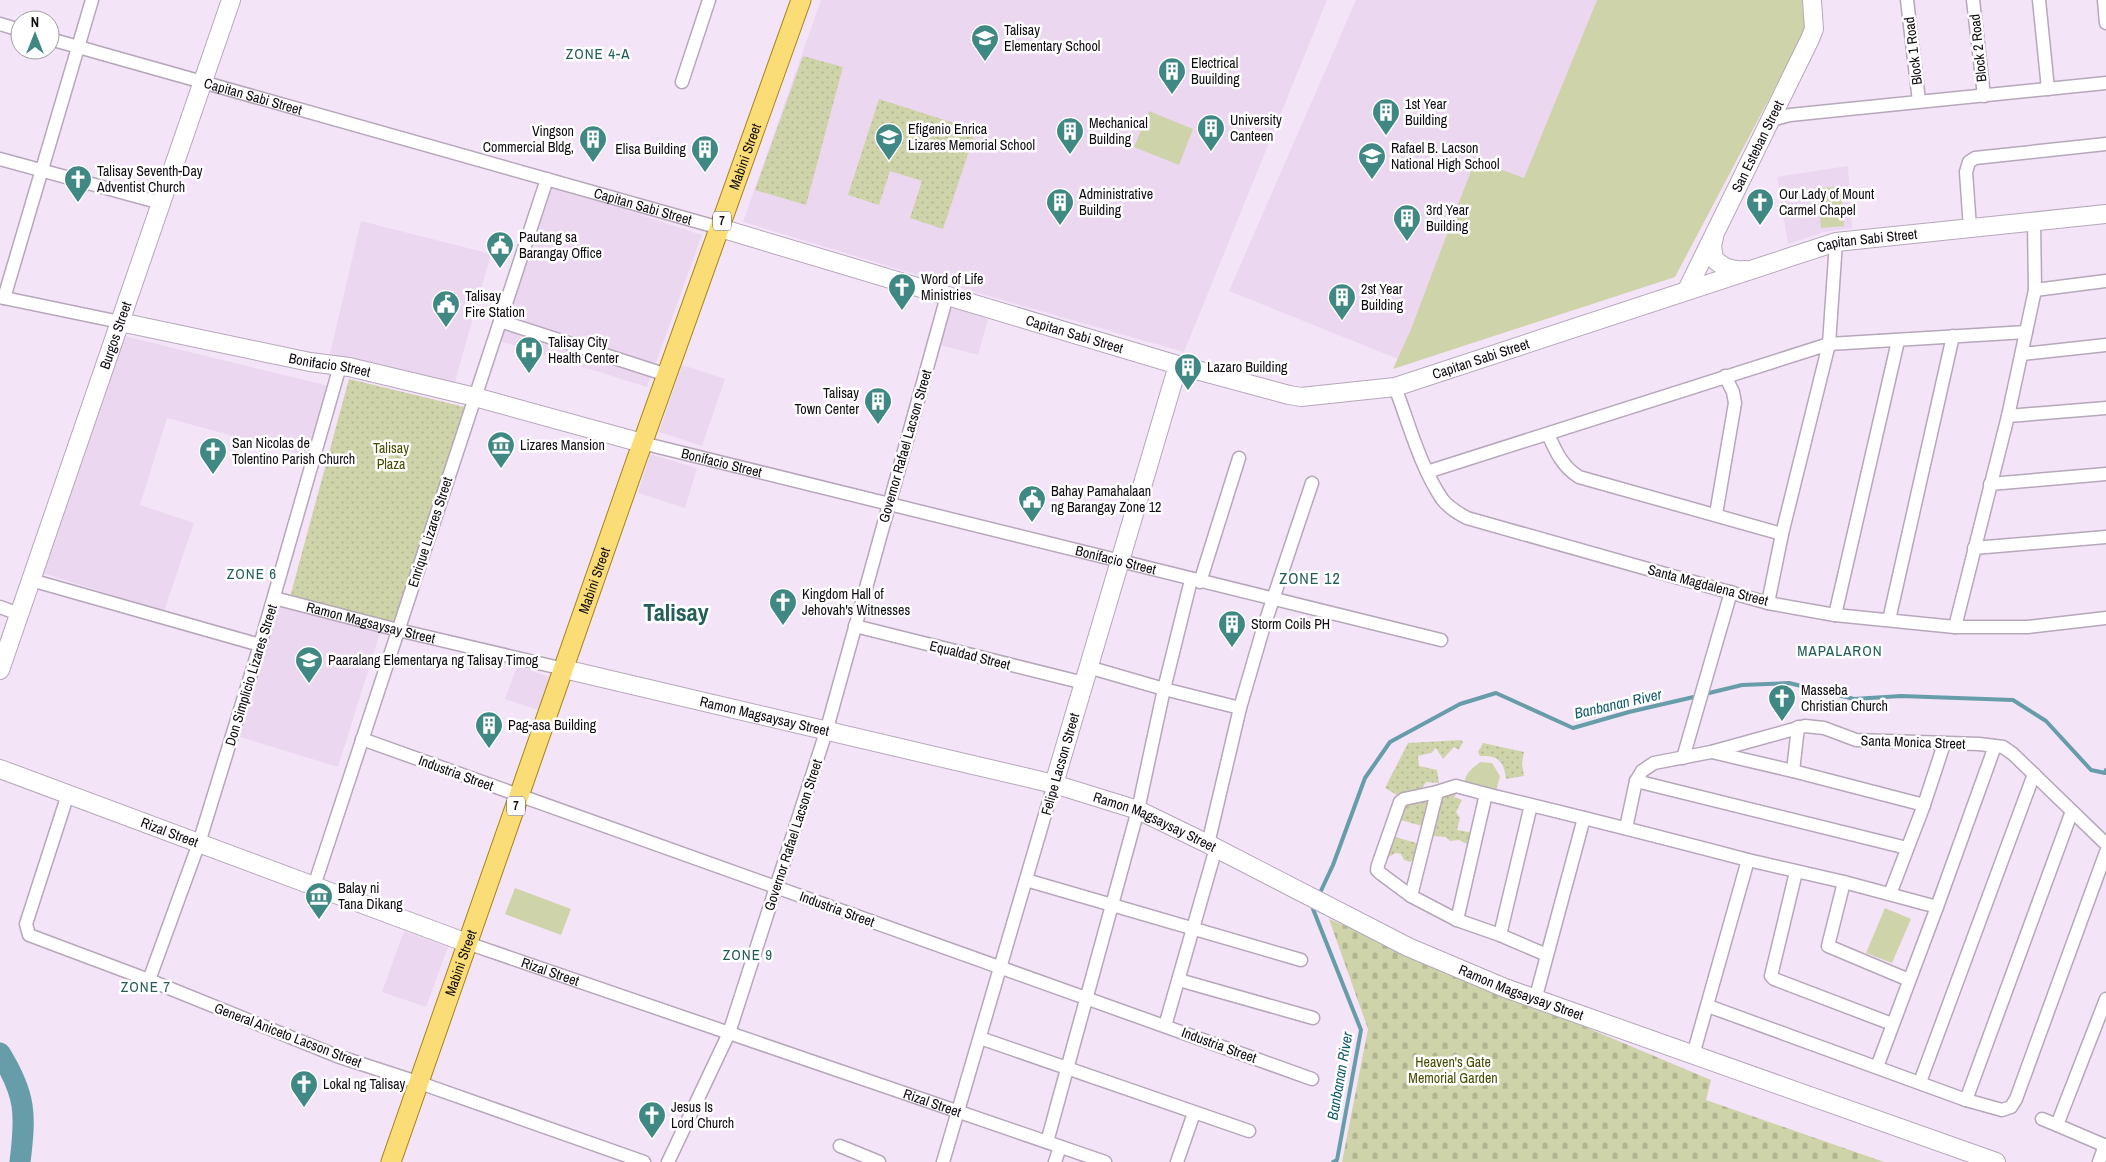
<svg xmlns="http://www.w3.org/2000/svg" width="2106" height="1162" font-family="'Archivo Narrow',sans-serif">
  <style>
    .built { fill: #ecd7f0 }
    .grass { fill: url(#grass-dots) }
    .cemetery { fill: url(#cemetery-stones) }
    .garden { fill: #cfd3a9 }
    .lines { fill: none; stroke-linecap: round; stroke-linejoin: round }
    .stream { stroke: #679ca9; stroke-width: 4 }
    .river { stroke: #679ca9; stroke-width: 21 }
    .street-casing { stroke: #b6a7ba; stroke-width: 15 }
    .secondary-casing { stroke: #b6a7ba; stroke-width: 20 }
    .primary-casing { stroke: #a78418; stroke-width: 21 }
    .street { stroke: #fff; stroke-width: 12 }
    .secondary { stroke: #fff; stroke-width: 18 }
    .primary { stroke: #fbdd77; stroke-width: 19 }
    .labels { text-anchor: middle; stroke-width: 5; stroke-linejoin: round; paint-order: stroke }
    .shield { fill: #fff; stroke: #585458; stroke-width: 1 }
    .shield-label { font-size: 12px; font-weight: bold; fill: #100a11 }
    .poi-label { font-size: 14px; fill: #100a11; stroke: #fff; text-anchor: start }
    .street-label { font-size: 14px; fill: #100a11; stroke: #fff }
    .park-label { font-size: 14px; fill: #484c01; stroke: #fff }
    .neighbourhood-label { font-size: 15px; letter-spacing: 1px; fill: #245e5a; stroke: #fff }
    .water-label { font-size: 15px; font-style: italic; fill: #135c6b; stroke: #fff }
    .quarter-label { font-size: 16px; letter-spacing: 1px; fill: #245e5a; stroke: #fff }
    .town-label { font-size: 24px; font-weight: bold; fill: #245e5a; stroke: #fff }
  </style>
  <defs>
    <pattern id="grass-dots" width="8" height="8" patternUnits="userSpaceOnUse" patternTransform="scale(1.25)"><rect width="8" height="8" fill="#cfd3a9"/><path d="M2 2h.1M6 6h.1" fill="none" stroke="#b1b490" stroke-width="1.8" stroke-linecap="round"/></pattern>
    <pattern id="cemetery-stones" width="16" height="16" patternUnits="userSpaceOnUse" patternTransform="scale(1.25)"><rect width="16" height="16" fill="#cfd3a9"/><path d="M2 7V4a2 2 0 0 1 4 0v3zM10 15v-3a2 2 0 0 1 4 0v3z" fill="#b1b490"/></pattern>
  </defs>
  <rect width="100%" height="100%" fill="#f4e4f8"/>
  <path class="built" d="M821,0H1327L1184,352L971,291L743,222Z
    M1356,0H1597L1524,179L1475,161L1411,329L1398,359L1229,291Z
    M1848,166L1852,228L1824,232L1788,244L1777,177Z
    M550,185L702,235L647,387L500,341Z
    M361,221L491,254L454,385L330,354Z
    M952,301L990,312L978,355L940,345Z
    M124,336L329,386L310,457L167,418L140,505L194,523L164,611L42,573Z
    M682,365L725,379L702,446L659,432Z
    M650,454L697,468L685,508L638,493Z
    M278,606L380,633L338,767L237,736Z
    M517,666L550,677L538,710L505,699Z
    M404,931L448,947L426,1007L382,992Z"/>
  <path class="grass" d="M803,56L843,67L806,205L755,190Z
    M879,99L976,130L943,229L910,218L922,181L890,171L879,205L848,195Z
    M349,379L469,408L399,623L290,597Z
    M1462,740L1463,742L1459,750L1454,747L1443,759L1436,748L1431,753L1418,756L1419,766L1437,770L1439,783L1426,782L1421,790L1397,795L1385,788L1408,743Z
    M1483,743L1524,752L1522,763L1524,776L1506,779C1504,762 1499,755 1480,756L1478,752Z
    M1458,792L1454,797L1462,800L1456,812L1460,818L1457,830L1474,833L1469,845L1459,840L1450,841L1446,837L1433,836L1430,830L1439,793Z
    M1426,797L1432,800L1422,843L1418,841L1422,826L1401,820L1395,837L1420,844L1415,858L1410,862L1404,860L1401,854L1396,853L1384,859L1402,803Z"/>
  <path class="cemetery" d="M1329,919L1711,1080L1706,1100L1884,1162H1342L1368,1029Z"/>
  <path class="garden" d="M1597,0H1802L1806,29L1675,277L1393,369L1411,329L1475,160L1524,178Z
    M1149,111L1193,129L1179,165L1134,147Z
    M1841,187L1844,226L1821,228L1818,188Z
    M1480,762L1492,763L1500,776L1496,792L1465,781C1466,772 1473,768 1480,762Z
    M515,888L571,909L561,935L505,914Z
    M1885,908L1911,919L1892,963L1866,953Z"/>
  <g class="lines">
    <path class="stream" d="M1705,694L1742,685L1789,683L1854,699L1901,696L2013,700L2046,721L2091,770L2105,773L2106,770
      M1319,895L1333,865L1365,778L1390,742L1460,704L1496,693L1573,728L1629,712L1698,696
      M1315,904L1313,909L1361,1030L1337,1160L1333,1162"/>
    <path class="river" d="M0,1053C26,1095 26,1114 20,1162"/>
    <g class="street-casing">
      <g id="street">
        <path d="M1907,0L1919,101"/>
        <path d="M1973,0L1984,96"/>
        <path d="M2039,0L2048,89"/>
        <path d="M2104,0L2106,23"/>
        <path d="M0,24L20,30"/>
        <path id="s1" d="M50,39L720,228"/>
        <path d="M682,82L709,0"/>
        <path d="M1771,120L1790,115L2106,83"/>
        <path d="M0,159L161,203"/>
        <path d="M1970,228L1966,172L1969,162L1975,158L2106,144"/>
        <path d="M2035,290L2106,281"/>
        <path d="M0,297L120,322"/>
        <path d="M4,298L92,0"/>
        <path d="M500,321L667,375"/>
        <path d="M2022,354L2106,345"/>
        <path d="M1395,387C1409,424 1420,466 1442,499C1449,508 1458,513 1467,518L1768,603L1835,615L1955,627H2028L2106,618"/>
        <path d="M2008,416L2106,408"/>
        <path d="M1548,434C1556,452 1562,466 1579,477L1782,534"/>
        <path id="s2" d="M642,443L1441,640"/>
        <path d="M1427,472L1829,344L2026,332"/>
        <path d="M1990,484L2106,474"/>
        <path d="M1716,514L1735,403L1733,392L1725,376"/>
        <path d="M1974,548L2106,537"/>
        <path d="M31,580L260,645"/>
        <path d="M1200,582L1239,458"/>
        <path id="s3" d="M274,598L398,630L564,669"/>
        <path d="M1768,603L1782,534L1829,344L1836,242"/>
        <path d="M0,607L19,614"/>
        <path d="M1835,615L1898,341"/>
        <path d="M1889,620L1953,336"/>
        <path d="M855,626L1084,683"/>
        <path d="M1955,627L2008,416L2035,290L2034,221"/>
        <path d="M1088,667L1164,689L1240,708"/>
        <path d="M1798,727L1793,771L1924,805"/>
        <path d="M362,739L1312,1079"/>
        <path d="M1712,752L1793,771"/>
        <path d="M1683,758L1731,592"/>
        <path d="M1636,781L1642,771L1654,763L1711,752L1805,726L1824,728L1856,740L1979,744L2003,747L2013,754L2106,844"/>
        <path d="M68,794L26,924L29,935L149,980L337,1056L420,1083L644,1162"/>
        <path d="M1531,805L1500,935L1457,920L1486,794C1573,815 1661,837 1748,860L1693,1055"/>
        <path d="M1626,828L1636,781L1907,848"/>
        <path d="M1208,844L1240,708L1263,629L1312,483"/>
        <path d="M1748,860L1844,882L1937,907"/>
        <path d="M1796,872L1771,976L1774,979L1892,1024"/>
        <path d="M1026,880L1301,960"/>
        <path d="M1844,882L1828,946L1909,980"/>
        <path d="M314,886L547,179"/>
        <path d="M1890,894L1924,805L1944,744"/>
        <path d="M1411,896L1380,873L1377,870L1378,865L1400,802L1404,799L1437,792"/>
        <path d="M1457,920L1411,896L1437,792L1456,786L1486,794"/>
        <path d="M1500,935L1542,953H1546"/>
        <path id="s4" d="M467,943L1105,1162"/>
        <path d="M149,980L199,843L260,645L340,366"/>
        <path d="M1179,980L1313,1018"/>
        <path d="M2106,999L2057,1125L2106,1146"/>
        <path d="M1535,1000L1584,818"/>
        <path d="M1708,1006L1966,1100L2002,1110L2011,1107L2016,1099L2106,852"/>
        <path d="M1165,1026L1216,848"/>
        <path d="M980,1038L1249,1131"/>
        <path d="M1877,1067L1937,907L1995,746"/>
        <path d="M1920,1082L2034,774"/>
        <path d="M1966,1100L2072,811"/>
        <path d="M2042,1119L2057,1125"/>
        <path d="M1047,1142L1138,810L1164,689L1191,580"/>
        <path d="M840,1146L879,1162"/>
        <path d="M668,1162L729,1033L826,732L947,296"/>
        <path d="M943,1162L1054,784"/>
        <path d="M1055,1162L1060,1147"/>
        <path d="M1177,1162L1194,1113"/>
        <path d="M2099,1162L2105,1145"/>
      </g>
    </g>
    <g class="secondary-casing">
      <g id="secondary">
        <path id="s5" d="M720,228L1178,365L1289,395L1301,397L1395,387L1836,242L2106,214"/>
        <path d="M1714,237L1712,246L1714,259C1724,268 1731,271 1745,270"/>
        <path id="s6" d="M1687,290L1810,39L1814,29L1812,0"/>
        <path id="s7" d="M120,322L310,362L349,367L475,397L642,443"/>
        <path id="s8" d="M564,669L1054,784L1138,810L1208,844L1408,947L1505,988L1996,1162"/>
        <path id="s9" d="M0,670L231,0"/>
        <path id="s10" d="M0,769L467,943"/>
        <path d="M1054,784L1178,365"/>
      </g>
    </g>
    <g class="primary-casing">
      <g id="primary">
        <path id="s11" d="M391,1162L636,461L801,0"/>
      </g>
    </g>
    <use href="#street" class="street"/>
    <use href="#secondary" class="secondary"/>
    <use href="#primary" class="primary"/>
  </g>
  <defs>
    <g id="school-pin" transform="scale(1.4375)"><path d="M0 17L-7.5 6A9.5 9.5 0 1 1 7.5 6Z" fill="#408883" stroke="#fff"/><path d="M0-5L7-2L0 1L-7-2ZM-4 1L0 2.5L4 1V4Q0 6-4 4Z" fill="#fff"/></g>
    <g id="building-pin" transform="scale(1.4375)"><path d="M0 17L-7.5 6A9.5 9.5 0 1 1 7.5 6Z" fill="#408883" stroke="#fff"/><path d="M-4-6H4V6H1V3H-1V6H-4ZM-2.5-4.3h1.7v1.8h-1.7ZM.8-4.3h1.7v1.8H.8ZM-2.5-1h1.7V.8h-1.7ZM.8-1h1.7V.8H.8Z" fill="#fff"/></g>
    <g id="church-pin" transform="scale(1.4375)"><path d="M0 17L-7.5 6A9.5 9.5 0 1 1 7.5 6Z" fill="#408883" stroke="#fff"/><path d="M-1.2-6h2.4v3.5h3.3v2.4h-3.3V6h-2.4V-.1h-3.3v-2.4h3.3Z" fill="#fff"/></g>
    <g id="civic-pin" transform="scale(1.4375)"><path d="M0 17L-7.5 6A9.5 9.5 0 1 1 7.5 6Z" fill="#408883" stroke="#fff"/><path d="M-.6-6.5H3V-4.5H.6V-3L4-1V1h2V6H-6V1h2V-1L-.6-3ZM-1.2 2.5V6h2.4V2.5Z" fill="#fff"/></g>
    <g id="hospital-pin" transform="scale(1.4375)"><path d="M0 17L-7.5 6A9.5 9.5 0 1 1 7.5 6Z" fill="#408883" stroke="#fff"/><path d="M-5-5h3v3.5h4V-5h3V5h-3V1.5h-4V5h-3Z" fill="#fff"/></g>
    <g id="museum-pin" transform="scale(1.4375)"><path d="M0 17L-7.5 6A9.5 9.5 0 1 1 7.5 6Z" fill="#408883" stroke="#fff"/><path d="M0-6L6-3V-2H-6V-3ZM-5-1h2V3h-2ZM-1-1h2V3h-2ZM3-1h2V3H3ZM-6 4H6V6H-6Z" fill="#fff"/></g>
  </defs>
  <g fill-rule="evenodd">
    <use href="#school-pin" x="985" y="38"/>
    <use href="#building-pin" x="1172" y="71"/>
    <use href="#building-pin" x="1386" y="112"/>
    <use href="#building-pin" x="1211" y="128"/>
    <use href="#building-pin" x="1070" y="131"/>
    <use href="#school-pin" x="889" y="137"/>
    <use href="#building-pin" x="593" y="139"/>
    <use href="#building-pin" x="705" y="149"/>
    <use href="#school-pin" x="1372" y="156"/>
    <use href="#church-pin" x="78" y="179"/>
    <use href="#building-pin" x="1060" y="202"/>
    <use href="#church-pin" x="1760" y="202"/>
    <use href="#building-pin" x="1407" y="218"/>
    <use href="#civic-pin" x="500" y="245"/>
    <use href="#church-pin" x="902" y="287"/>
    <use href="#building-pin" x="1342" y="297"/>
    <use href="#civic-pin" x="446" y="304"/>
    <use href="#hospital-pin" x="529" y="350"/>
    <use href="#building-pin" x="1188" y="367"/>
    <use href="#building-pin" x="878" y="401"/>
    <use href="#museum-pin" x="501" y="445"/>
    <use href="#church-pin" x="213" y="451"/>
    <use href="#civic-pin" x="1032" y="499"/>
    <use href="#church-pin" x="783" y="602"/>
    <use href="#building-pin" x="1232" y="624"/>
    <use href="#school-pin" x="309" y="660"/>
    <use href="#church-pin" x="1782" y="698"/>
    <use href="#building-pin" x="489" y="725"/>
    <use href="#museum-pin" x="319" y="896"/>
    <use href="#church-pin" x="304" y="1084"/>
    <use href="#church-pin" x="652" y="1115"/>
  </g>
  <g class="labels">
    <g class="shield">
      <rect x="713" y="211.5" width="18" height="19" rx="4"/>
      <rect x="507" y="796.5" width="18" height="19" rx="4"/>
    </g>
    <g class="shield-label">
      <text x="722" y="225">7</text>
      <text x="516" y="810">7</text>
    </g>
    <g class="poi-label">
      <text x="1004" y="35">Talisay<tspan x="1004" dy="16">Elementary School</tspan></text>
      <text x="1191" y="68">Electrical<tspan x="1191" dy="16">Buuilding</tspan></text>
      <text x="1405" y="109">1st Year<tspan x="1405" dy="16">Building</tspan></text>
      <text x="1230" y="125">University<tspan x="1230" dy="16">Canteen</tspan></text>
      <text x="1089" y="128">Mechanical<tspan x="1089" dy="16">Building</tspan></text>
      <text x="908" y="134">Efigenio Enrica<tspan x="908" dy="16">Lizares Memorial School</tspan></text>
      <text x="574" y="136" text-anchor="end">Vingson<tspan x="574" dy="16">Commercial Bldg,</tspan></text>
      <text x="1391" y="153">Rafael B. Lacson<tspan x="1391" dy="16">National High School</tspan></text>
      <text x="686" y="154" text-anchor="end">Elisa Building</text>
      <text x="97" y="176">Talisay Seventh-Day<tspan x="97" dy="16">Adventist Church</tspan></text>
      <text x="1079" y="199">Administrative<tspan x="1079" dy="16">Building</tspan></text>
      <text x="1779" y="199">Our Lady of Mount<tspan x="1779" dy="16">Carmel Chapel</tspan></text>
      <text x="1426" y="215">3rd Year<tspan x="1426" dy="16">Building</tspan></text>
      <text x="519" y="242">Pautang sa<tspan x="519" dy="16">Barangay Office</tspan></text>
      <text x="921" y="284">Word of Life<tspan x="921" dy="16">Ministries</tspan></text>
      <text x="1361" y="294">2st Year<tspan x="1361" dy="16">Building</tspan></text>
      <text x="465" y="301">Talisay<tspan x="465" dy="16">Fire Station</tspan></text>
      <text x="548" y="347">Talisay City<tspan x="548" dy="16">Health Center</tspan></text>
      <text x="1207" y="372">Lazaro Building</text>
      <text x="859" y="398" text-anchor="end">Talisay<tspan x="859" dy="16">Town Center</tspan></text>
      <text x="232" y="448">San Nicolas de<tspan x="232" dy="16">Tolentino Parish Church</tspan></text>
      <text x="520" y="450">Lizares Mansion</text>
      <text x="1051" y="496">Bahay Pamahalaan<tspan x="1051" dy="16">ng Barangay Zone 12</tspan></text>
      <text x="802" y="599">Kingdom Hall of<tspan x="802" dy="16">Jehovah's Witnesses</tspan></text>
      <text x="1251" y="629">Storm Coils PH</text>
      <text x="328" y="665">Paaralang Elementarya ng Talisay Timog</text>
      <text x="1801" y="695">Masseba<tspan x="1801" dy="16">Christian Church</tspan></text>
      <text x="508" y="730">Pag-asa Building</text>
      <text x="338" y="893">Balay ni<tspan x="338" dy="16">Tana Dikang</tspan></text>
      <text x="323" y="1089">Lokal ng Talisay</text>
      <text x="671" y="1112">Jesus Is<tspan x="671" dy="16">Lord Church</tspan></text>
    </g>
    <g class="street-label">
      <text transform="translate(1978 48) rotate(-96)" y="5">Block 2 Road</text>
      <text transform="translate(1913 51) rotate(-97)" y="5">Block 1 Road</text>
      <text dy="5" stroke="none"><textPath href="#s1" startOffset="211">Capitan Sabi Street</textPath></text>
      <text dy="5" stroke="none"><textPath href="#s6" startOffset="160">San Esteban Street</textPath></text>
      <text dy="5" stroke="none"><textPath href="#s11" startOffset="1066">Mabini Street</textPath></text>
      <text dy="5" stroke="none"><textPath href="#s1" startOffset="616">Capitan Sabi Street</textPath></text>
      <text dy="5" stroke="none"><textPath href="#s5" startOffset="1195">Capitan Sabi Street</textPath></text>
      <text dy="5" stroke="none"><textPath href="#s5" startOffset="370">Capitan Sabi Street</textPath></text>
      <text dy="5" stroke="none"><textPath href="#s9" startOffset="354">Burgos Street</textPath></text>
      <text dy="5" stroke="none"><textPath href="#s5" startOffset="790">Capitan Sabi Street</textPath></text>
      <text dy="5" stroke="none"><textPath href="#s7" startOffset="214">Bonifacio Street</textPath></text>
      <text transform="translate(905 446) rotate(-74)" y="5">Governor Rafael Lacson Street</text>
      <text dy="5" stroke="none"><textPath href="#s2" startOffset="82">Bonifacio Street</textPath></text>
      <text transform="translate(430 532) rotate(-72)" y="5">Enrique Lizares Street</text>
      <text dy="5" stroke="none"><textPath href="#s2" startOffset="488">Bonifacio Street</textPath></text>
      <text dy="5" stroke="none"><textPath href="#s11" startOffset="616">Mabini Street</textPath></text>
      <text transform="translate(1708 585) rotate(15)" y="5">Santa Magdalena Street</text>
      <text dy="5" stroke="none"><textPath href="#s3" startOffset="100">Ramon Magsaysay Street</textPath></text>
      <text transform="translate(970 655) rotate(14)" y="5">Equaldad Street</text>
      <text transform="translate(251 675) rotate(-73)" y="5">Don Simplicio Lizares Street</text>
      <text dy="5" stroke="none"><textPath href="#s8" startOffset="206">Ramon Magsaysay Street</textPath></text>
      <text transform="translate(1913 742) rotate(2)" y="5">Santa Monica Street</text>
      <text transform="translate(1060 764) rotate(-74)" y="5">Felipe Lacson Street</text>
      <text transform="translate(456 773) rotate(20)" y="5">Industria Street</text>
      <text dy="5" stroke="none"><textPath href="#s8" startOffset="611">Ramon Magsaysay Street</textPath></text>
      <text dy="5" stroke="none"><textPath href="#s10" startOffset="181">Rizal Street</textPath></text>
      <text transform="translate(793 835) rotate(-72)" y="5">Governor Rafael Lacson Street</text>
      <text transform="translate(837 909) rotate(20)" y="5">Industria Street</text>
      <text dy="5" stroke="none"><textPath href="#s11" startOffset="211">Mabini Street</textPath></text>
      <text dy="5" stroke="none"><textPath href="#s4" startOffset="88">Rizal Street</textPath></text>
      <text dy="5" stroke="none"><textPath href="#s8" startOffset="1016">Ramon Magsaysay Street</textPath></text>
      <text transform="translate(288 1035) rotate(21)" y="5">General Aniceto Lacson Street</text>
      <text transform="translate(1219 1045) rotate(20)" y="5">Industria Street</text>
      <text dy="5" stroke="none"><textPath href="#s4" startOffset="492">Rizal Street</textPath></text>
    </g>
    <g class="park-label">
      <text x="391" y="453">Talisay<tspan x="391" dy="16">Plaza</tspan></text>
      <text x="1453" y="1067">Heaven's Gate<tspan x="1453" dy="16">Memorial Garden</tspan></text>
    </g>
    <g class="neighbourhood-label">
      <text x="598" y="59">ZONE 4-A</text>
      <text x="252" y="579">ZONE 6</text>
      <text x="1840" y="656">MAPALARON</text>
      <text x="748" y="960">ZONE 9</text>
      <text x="146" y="992">ZONE 7</text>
    </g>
    <g class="water-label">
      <text transform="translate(1618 704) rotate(-13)" y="5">Banbanan River</text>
      <text transform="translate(1340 1076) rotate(-80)" y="5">Banbanan River</text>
    </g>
    <g class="quarter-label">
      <text x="1310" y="584">ZONE 12</text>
    </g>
    <g class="town-label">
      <text x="676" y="621">Talisay</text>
    </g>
  </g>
  <g transform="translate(35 35)"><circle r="24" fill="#ffffff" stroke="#9f9da0"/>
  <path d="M0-4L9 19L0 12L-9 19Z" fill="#408883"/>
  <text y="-8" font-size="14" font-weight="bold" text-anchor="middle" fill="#100a11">N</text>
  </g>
</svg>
